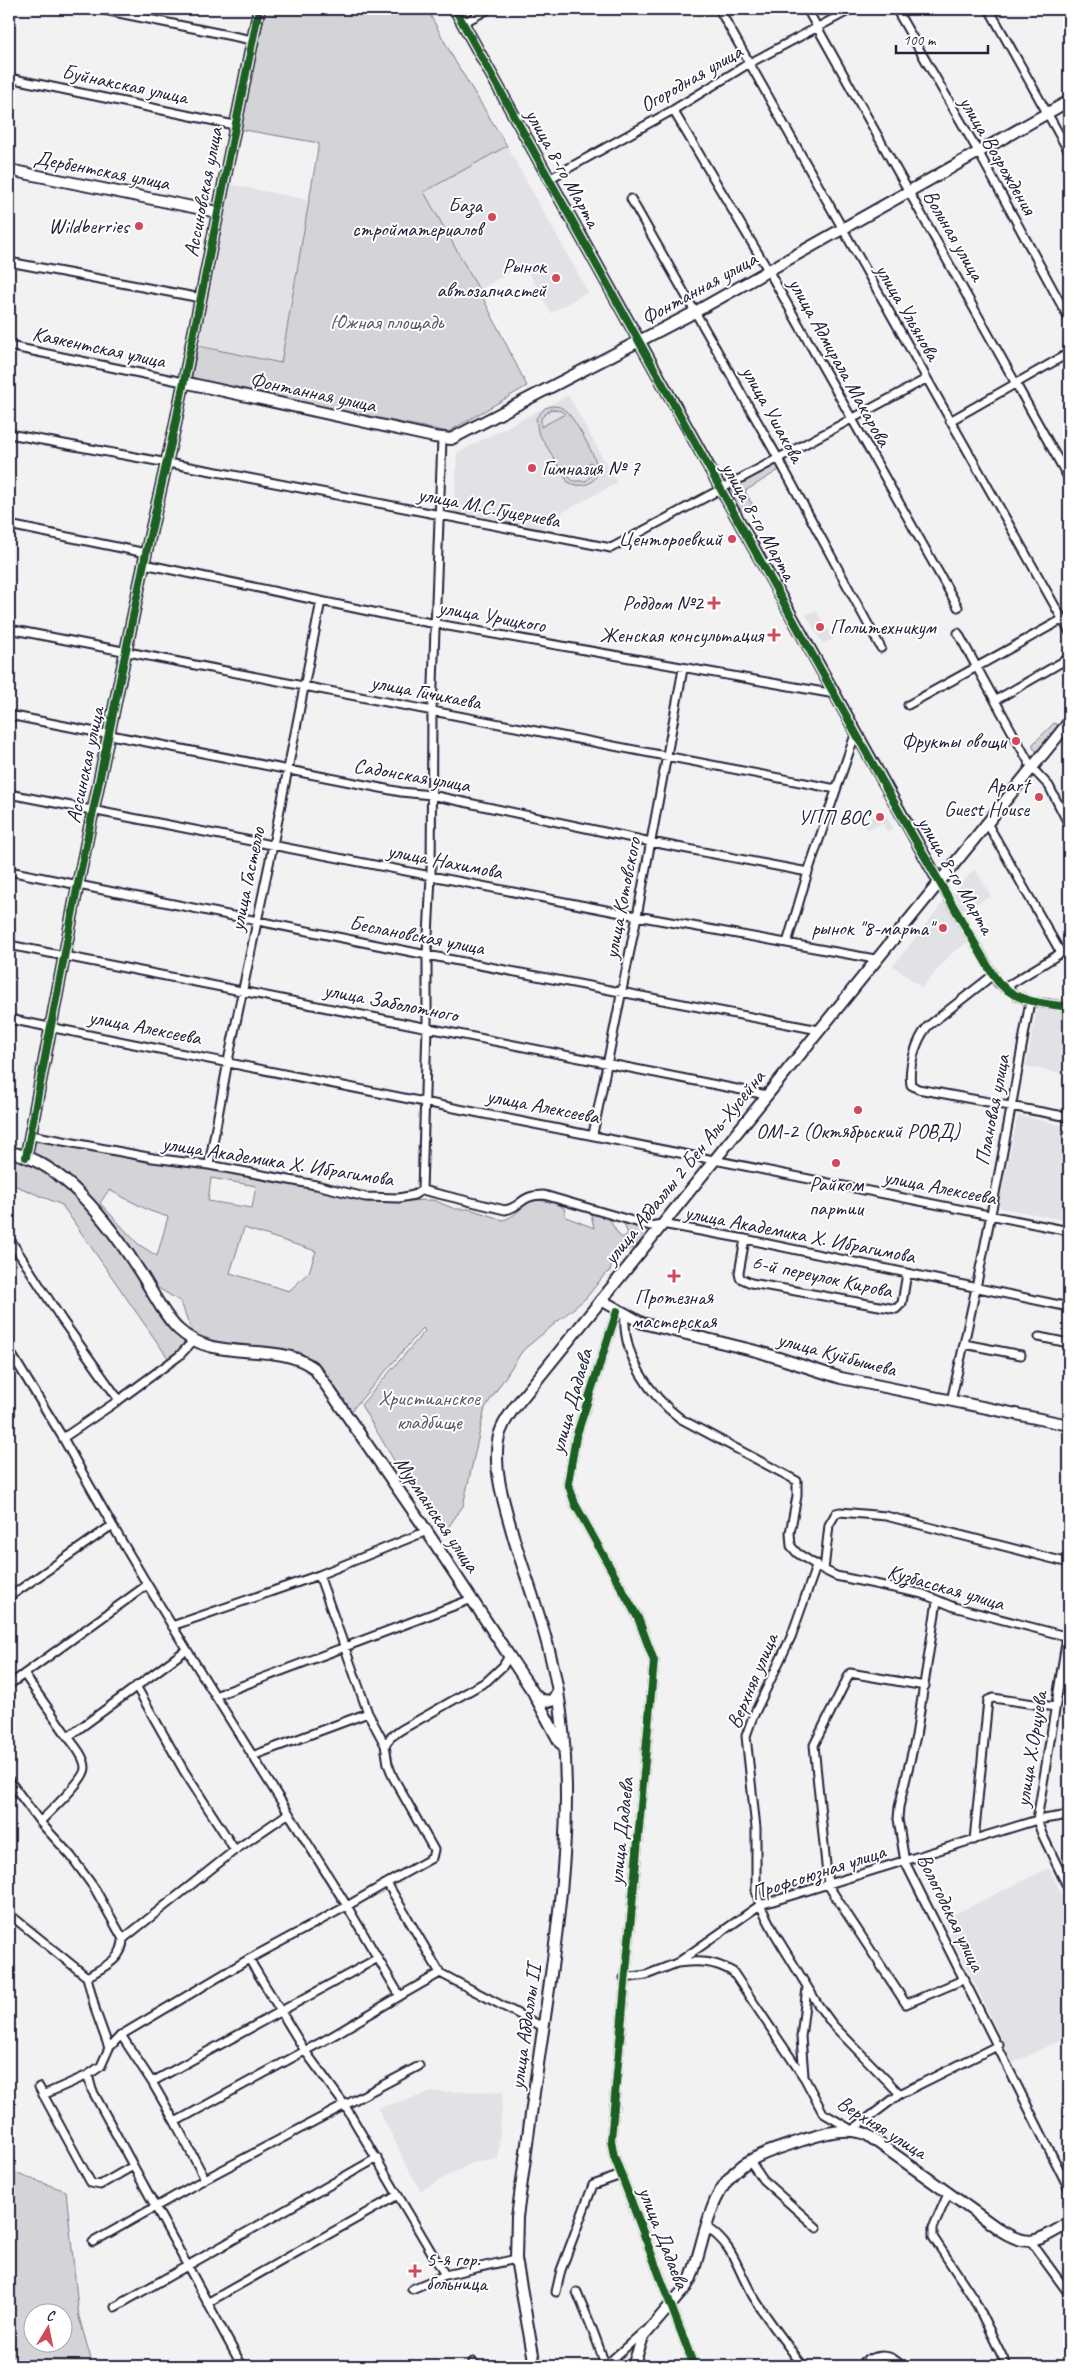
<svg xmlns="http://www.w3.org/2000/svg" width="1078" height="2375" font-family="Caveat,sans-serif">
  <style>
    .built { fill: #e2e2e6 }
    .green { fill: #d3d3d8; stroke: #7a7a8a; fill-rule: evenodd }
    .lines { fill: none; stroke-linecap: round; stroke-linejoin: round }
    .street-casing { stroke: #22223b; stroke-width: 11 }
    .secondary-casing { stroke: #22223b; stroke-width: 14 }
    .street { stroke: #fff; stroke-width: 7 }
    .secondary { stroke: #fff; stroke-width: 10 }
    .cycleway-casing { stroke: #fff; stroke-width: 11 }
    .cycleway { stroke: #1b5e20; stroke-width: 8 }
    .poi-dot { fill: #d1495b; stroke: #fff; stroke-width: 2 }
    .labels { text-anchor: middle; stroke-width: 4; stroke-linejoin: round; paint-order: stroke }
    .street-label { font-size: 21px; fill: #22223b; stroke: #fff }
    .poi-label { font-size: 21px; fill: #22223b; stroke: #fff; text-anchor: end }
    .park-label { font-size: 21px; fill: #57576a; stroke: #fff }
  </style>
  <rect width="100%" height="100%" fill="#f2f2f3"/>
  <filter id="ink" filterUnits="userSpaceOnUse"><feTurbulence type="fractalNoise" baseFrequency=".02" numOctaves="2"/><feDisplacementMap in="SourceGraphic" scale="10" xChannelSelector="R" yChannelSelector="G"/><feConvolveMatrix kernelMatrix="1 2 1 2 8 2 1 2 1" color-interpolation-filters="sRGB"/></filter>
  <g filter="url(#ink)">
    <path class="built" d="M507,146L588,292L551,313L524,264L479,290L424,191Z
      M228,184L309,200L281,363L198,346Z
      M568,395L617,483L546,521L544,529L454,512L457,453Z
      M816,610L833,639L823,644L806,615Z
      M884,811L893,828L887,831L882,823L867,830L862,822Z
      M975,869L991,896L956,915L970,941L952,953L922,988L893,966L942,904Z
      M1038,1005L1069,1012V1075L1026,1066Z
      M1018,1115L1069,1127V1221L1002,1208L999,1204Z
      M1049,1868L1069,1910V2036L1013,2063L944,1919Z
      M503,2091L498,2159L472,2163L420,2191L378,2108L433,2092Z"/>
    <path class="green" d="M266,9H427L455,61L507,146L424,192L479,290L527,386L448,432L191,380L198,346L281,363L319,143L239,129Z
      M552,406C558,406 562,407 566,411C574,418 595,455 597,466C600,483 582,490 568,482L538,432L536,418L545,408ZM551,409L561,411L565,414L541,427V418ZM591,462L593,473L586,481H573L568,476Z
      M777,463L781,468L779,470L745,491L752,504L749,509L742,510L736,506L732,488L733,485Z
      M1054,723L1057,724L1059,729L1050,741L1037,752L1033,748V744Z
      M45,1140L344,1193L369,1202L433,1200L455,1209H470L503,1220C521,1216 522,1197 545,1201C553,1202 558,1204 564,1208L566,1217L594,1228L591,1214C611,1209 612,1230 622,1238L628,1234L624,1224L625,1221L643,1227L649,1232C644,1250 614,1248 610,1271L605,1274L586,1298L523,1350L485,1408L463,1506L447,1529L407,1482L361,1405L425,1331L423,1328L351,1411L322,1367L300,1352L232,1347L206,1341L192,1333L181,1302L152,1284L133,1253L33,1154C30,1144 36,1141 45,1140ZM211,1178L256,1186L252,1208L208,1201ZM109,1190L150,1211L168,1217L157,1256L138,1244L100,1203ZM244,1228L316,1251L309,1272L289,1291L230,1273Z
      M9,1156C90,1172 134,1283 184,1340L182,1349L168,1358L62,1205L9,1183Z
      M9,2171L66,2191L79,2317L93,2366H9ZM62,2312V2342H32V2312Z"/>
    <g class="lines">
      <g class="street-casing">
        <path id="street" d="M99,9L252,40
          M719,9L1069,631
          M807,9L1069,479
          M896,9L979,153L1069,319
          M989,9L1069,152
          M463,23L489,9
          M9,78L234,125
          M673,110L768,270L958,607
          M549,179L673,110L748,64L852,9
          M631,199L778,458L881,648
          M9,262L201,298
          M9,346L183,382
          M950,421L1069,353
          M9,434L228,474L611,548L926,379
          M9,525L146,553
          M144,564L397,617L835,694
          M9,629L836,789
          M958,633L1032,768L1049,786L1069,825
          M996,700L1069,658
          M908,705L1063,619
          M9,715L401,792L431,795L651,842L808,872
          M9,794L637,916L875,959
          M987,823L1061,953
          M9,871L427,955L819,1030
          M939,882L998,983L1017,996L1030,1001L1069,1007
          M787,943L808,872L856,732
          M9,945L767,1095
          M993,975L928,1026C916,1040 908,1067 911,1085L918,1089L1069,1117
          M1004,988L1069,948
          M9,1019L1069,1231
          M593,1134L637,916L683,669
          M31,1135L153,1158L209,1165L316,1185L365,1197L399,1198L414,1195L422,1190L505,1210C523,1207 519,1195 544,1195L650,1226L662,1224L745,1239L1069,1307
          M209,1165L228,1061L273,845L321,601
          M422,1190L427,1027V955L431,877L432,711L442,439
          M9,1238L62,1320L119,1400L179,1356L194,1340
          M745,1239L739,1273L740,1278L751,1283L896,1309L902,1303L907,1273
          M617,1311L576,1437L568,1483L575,1504L638,1618L654,1661L611,2140L614,2156L694,2366
          M625,1315C622,1355 650,1396 681,1419L797,1481V1496L790,1533L791,1546L797,1553L824,1570L836,1576L923,1594L954,1607L1069,1637
          M1039,1337L1069,1343
          M964,1344L1021,1355
          M9,1350L63,1438L119,1400
          M951,1401C982,1269 1007,1135 1030,1001
          M63,1438C151,1598 250,1751 347,1906L387,1883L440,1973
          M824,1570L829,1525L836,1513L840,1512L886,1516L1069,1563
          M319,1575L368,1713L385,1745
          M9,1597L111,1526
          M937,1601L916,1736L899,1807L898,1819L905,1862L1069,2189
          M172,1626L319,1575L427,1531
          M1067,1637L1037,1820L1042,1834L1069,1890
          M24,1674L68,1737
          M9,1685L147,1585
          M136,1686L184,1771L235,1850L289,1813
          M925,1686L850,1673L814,1745L828,1885L906,2004L965,1979
          M215,1696L472,1599
          M252,1756L368,1713
          M9,1780L40,1822
          M974,1840L988,1700L993,1698L1055,1707
          M387,1883L432,1858L434,1850L393,1777L388,1764L385,1745L391,1737L401,1730L487,1681L503,1666L509,1656
          M347,1906L400,1996L334,2035L175,2122L152,2082L121,2035L249,1959Z
          M9,1914L87,1977L96,2012L109,2048
          M123,1939L235,1850
          M249,1959L305,2051L344,2104L445,2275
          M677,1963C698,1961 713,1960 733,1972L805,2079L823,2113L852,2130L900,2094L833,2025L819,2006L775,1934L760,1905L756,1891V1828L746,1736L752,1719L791,1637L817,1564
          M87,1977C103,1967 123,1960 123,1939L95,1889L71,1856L40,1822C50,1811 85,1780 85,1768C85,1757 74,1745 68,1737L186,1650
          M624,1978L646,1975L677,1963L760,1905L1037,1820L1069,1815
          M400,1996L440,1973L543,2027
          M121,2035L109,2048L101,2066L88,2075L92,2090L242,2366
          M804,2076L801,2037L807,1988
          M152,2082L378,1958
          M39,2087L91,2183L100,2185L133,2166
          M900,2094L999,2045
          M43,2095L88,2075
          M175,2122L205,2179
          M750,2161L763,2180L817,2228
          M948,2194L933,2228V2237L974,2299L1007,2366
          M706,2227C735,2246 737,2270 753,2296C768,2321 786,2343 803,2366
          M93,2242L205,2179L419,2066
          M1031,2242L1069,2294
          M412,2289L445,2275L516,2259
          M556,2292L561,2270L593,2185L621,2175
          M577,2292C587,2317 598,2340 605,2366L643,2332
          M207,2303L398,2195
          M115,2307L377,2158
          M473,2362L476,2366
          M863,2362C876,2355 891,2352 901,2366"/>
      </g>
      <g class="secondary-casing">
        <path id="secondary" d="M455,9L939,882
          M9,170L217,212
          M183,382L434,437L451,439L695,312L1069,101
          M9,1152C63,1161 110,1225 138,1269C151,1288 161,1312 178,1329C216,1365 274,1339 314,1368L420,1521L535,1695L541,1700L552,1701L558,1691
          M26,1157L78,884L146,553L175,426L259,9
          M601,1300L642,1323L760,1352L841,1378L1069,1425
          M535,1696L560,1743
          M535,2366L516,2259L517,2217C526,2153 534,2088 544,2024C560,1912 577,1798 557,1686C548,1636 529,1587 514,1539C506,1509 493,1473 498,1441C500,1428 507,1418 514,1408L1069,722
          M633,2366L643,2337L686,2287L691,2278C705,2241 708,2190 743,2165C760,2153 783,2147 803,2140C823,2134 845,2126 866,2134L1000,2230C1031,2250 1040,2239 1069,2223"/>
      </g>
      <use href="#street" class="street"/>
      <use href="#secondary" class="secondary"/>
      <g class="cycleway-casing">
        <path id="cycleway" d="M455,9L910,831L993,975C1010,1002 1041,1003 1069,1007
          M26,1157L78,884L146,553L175,426L259,9
          M617,1311L576,1437L568,1483L575,1504L638,1618L654,1661L611,2140L614,2156L694,2366"/>
      </g>
      <use href="#cycleway" class="cycleway"/>
    </g>
  </g>
  <g class="poi-dot">
    <circle cx="492" cy="217" r="5"/>
    <circle cx="139" cy="226" r="5"/>
    <circle cx="556" cy="278" r="5"/>
    <circle cx="532" cy="468" r="5"/>
    <circle cx="732" cy="539" r="5"/>
    <path d="M711.5 595.5h5v5h5v5h-5v5h-5v-5h-5v-5h5z"/>
    <circle cx="820" cy="627" r="5"/>
    <path d="M771.5 627.5h5v5h5v5h-5v5h-5v-5h-5v-5h5z"/>
    <circle cx="1016" cy="741" r="5"/>
    <circle cx="1039" cy="797" r="5"/>
    <circle cx="880" cy="817" r="5"/>
    <circle cx="943" cy="928" r="5"/>
    <circle cx="858" cy="1110" r="5"/>
    <circle cx="836" cy="1163" r="5"/>
    <path d="M671.5 1268.5h5v5h5v5h-5v5h-5v-5h-5v-5h5z"/>
    <path d="M412.5 2263.5h5v5h5v5h-5v5h-5v-5h-5v-5h5z"/>
  </g>
  <g class="labels">
    <g class="street-label">
      <text transform="translate(691 78) rotate(-30)" y="7">Огородная улица</text>
      <text transform="translate(125 84) rotate(12)" y="7">Буйнакская улица</text>
      <text transform="translate(998 155) rotate(60)" y="7">улица Возрождения</text>
      <text transform="translate(563 168) rotate(61)" y="7">улица 8-го Марта</text>
      <text transform="translate(102 170) rotate(11)" y="7">Дербентская улица</text>
      <text transform="translate(203 192) rotate(-79)" y="7">Ассиновская улица</text>
      <text transform="translate(954 235) rotate(60)" y="7">Вольная улица</text>
      <text transform="translate(699 288) rotate(-29)" y="7">Фонтанная улица</text>
      <text transform="translate(908 312) rotate(60)" y="7">улица Ульянова</text>
      <text transform="translate(99 347) rotate(12)" y="7">Каякентская улица</text>
      <text transform="translate(840 362) rotate(61)" y="7">улица Адмирала Макарова</text>
      <text transform="translate(313 392) rotate(12)" y="7">Фонтанная улица</text>
      <text transform="translate(773 414) rotate(61)" y="7">улица Ушакова</text>
      <text transform="translate(489 507) rotate(11)" y="7">улица М.С.Гуцериева</text>
      <text transform="translate(759 521) rotate(61)" y="7">улица 8-го Марта</text>
      <text transform="translate(492 616) rotate(10)" y="7">улица Урицкого</text>
      <text transform="translate(426 692) rotate(11)" y="7">улица Гичикаева</text>
      <text transform="translate(85 765) rotate(-78)" y="7">Ассинская улица</text>
      <text transform="translate(412 775) rotate(10)" y="7">Садонская улица</text>
      <text transform="translate(445 861) rotate(11)" y="7">улица Нахимова</text>
      <text transform="translate(956 875) rotate(60)" y="7">улица 8-го Марта</text>
      <text transform="translate(247 879) rotate(-78)" y="7">улица Гастелло</text>
      <text transform="translate(622 898) rotate(-79)" y="7">улица Котовского</text>
      <text transform="translate(417 935) rotate(11)" y="7">Беслановская улица</text>
      <text transform="translate(391 1002) rotate(11)" y="7">улица Заболотного</text>
      <text transform="translate(145 1027) rotate(11)" y="7">улица Алексеева</text>
      <text transform="translate(543 1106) rotate(11)" y="7">улица Алексеева</text>
      <text transform="translate(992 1110) rotate(-79)" y="7">Плановая улица</text>
      <text transform="translate(278 1161) rotate(9)" y="7">улица Академика Х. Ибрагимова</text>
      <text transform="translate(684 1167) rotate(-51)" y="7">улица Абдаллы 2 Бен Аль-Хусейна</text>
      <text transform="translate(940 1187) rotate(11)" y="7">улица Алексеева</text>
      <text transform="translate(800 1234) rotate(11)" y="7">улица Академика Х. Ибрагимова</text>
      <text transform="translate(822 1276) rotate(12)" y="7">6-й переулок Кирова</text>
      <text transform="translate(837 1354) rotate(15)" y="7">улица Куйбышева</text>
      <text transform="translate(571 1401) rotate(-74)" y="7">улица Дадаева</text>
      <text transform="translate(437 1514) rotate(56)" y="7">Мурманская улица</text>
      <text transform="translate(946 1587) rotate(16)" y="7">Кузбасская улица</text>
      <text transform="translate(752 1681) rotate(-67)" y="7">Верхняя улица</text>
      <text transform="translate(1031 1749) rotate(-81)" y="7">улица Х.Орцуева</text>
      <text transform="translate(621 1831) rotate(-84)" y="7">улица Дадаева</text>
      <text transform="translate(818 1872) rotate(-18)" y="7">Профсоюзная улица</text>
      <text transform="translate(951 1912) rotate(64)" y="7">Вологодская улица</text>
      <text transform="translate(525 2027) rotate(-82)" y="7">улица Абдаллы II</text>
      <text transform="translate(882 2127) rotate(32)" y="7">Верхняя улица</text>
      <text transform="translate(664 2238) rotate(69)" y="7">улица Дадаева</text>
    </g>
    <g class="poi-label">
      <text x="482" y="212">База<tspan x="482" dy="24">стройматериалов</tspan></text>
      <text x="129" y="233">Wildberries</text>
      <text x="546" y="273">Рынок<tspan x="546" dy="24">автозапчастей</tspan></text>
      <text x="542" y="475" text-anchor="start">Гимназия № 7</text>
      <text x="722" y="546">Центороевкий</text>
      <text x="703" y="610">Роддом №2</text>
      <text x="830" y="634" text-anchor="start">Политехникум</text>
      <text x="763" y="642">Женская консультация</text>
      <text x="1006" y="748">Фрукты овощи</text>
      <text x="1029" y="792">Apart<tspan x="1029" dy="24">Guest House</tspan></text>
      <text x="870" y="824">УПП ВОС</text>
      <text x="933" y="935">рынок "8-марта"</text>
      <text x="858" y="1138" text-anchor="middle">ОМ-2 (Октябрьский РОВД)</text>
      <text x="836" y="1191" text-anchor="middle">Райком<tspan x="836" dy="24">партии</tspan></text>
      <text x="674" y="1304" text-anchor="middle">Протезная<tspan x="674" dy="24">мастерская</tspan></text>
      <text x="426" y="2266" text-anchor="start">5-я гор.<tspan x="426" dy="24">больница</tspan></text>
    </g>
    <g class="park-label">
      <text x="387" y="329">Южная площадь</text>
      <text x="429" y="1405">Христианское<tspan x="429" dy="24">кладбище</tspan></text>
    </g>
  </g>
  <rect width="1078" height="2375" fill="none" stroke="#fff" stroke-width="30"/>
  <rect x="15" y="15" width="1048" height="2345" fill="none" stroke="#22223b" stroke-width="2" filter="url(#ink)"/>
  <g transform="translate(48 2328) rotate(10)"><circle r="24" fill="#ffffff" stroke="#a7a7b1"/>
  <path d="M0-4L9 19L0 12L-9 19Z" fill="#d1495b"/>
  <text y="-8" font-size="14" font-weight="bold" text-anchor="middle" fill="#22223b">С</text>
  </g>
  <path d="M896 45v8h92v-8" fill="none" stroke="#22223b" stroke-width="2.5"/>
  <text x="903" y="45" font-size="15" fill="#22223b" stroke="#ffffff" stroke-width="4" paint-order="stroke">100 m</text>
</svg>
